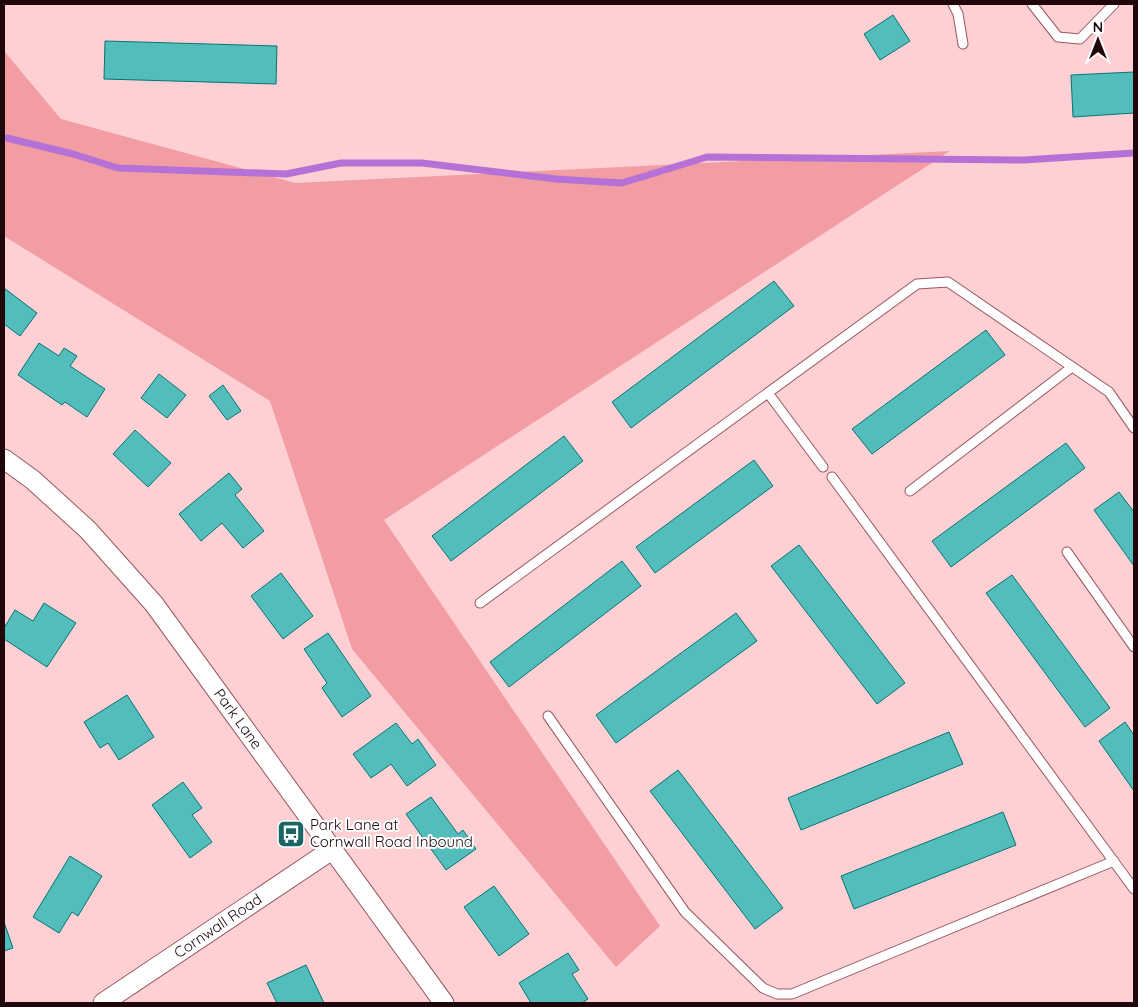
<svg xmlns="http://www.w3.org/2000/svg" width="1138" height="1007" font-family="Quicksand,sans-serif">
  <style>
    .green { fill: #f29ca4 }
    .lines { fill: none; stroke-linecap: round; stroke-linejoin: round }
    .stream { stroke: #b671d7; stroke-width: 7 }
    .building { fill: #53bdbb; stroke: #037575 }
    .service-casing { stroke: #98575e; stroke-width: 11 }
    .minor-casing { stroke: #98575e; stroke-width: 21 }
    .service { stroke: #fff; stroke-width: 9 }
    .minor { stroke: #fff; stroke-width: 19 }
    .labels { text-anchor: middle; stroke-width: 4; stroke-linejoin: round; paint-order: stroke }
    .street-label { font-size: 15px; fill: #20070b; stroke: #fefefe }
    .poi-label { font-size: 15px; fill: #20070b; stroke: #fefefe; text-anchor: start }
  </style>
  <rect width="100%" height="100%" fill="#fed0d3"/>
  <path class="green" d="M4,51L61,119L295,183L950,151L384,520L660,926L616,967L352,649L270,401L4,236Z"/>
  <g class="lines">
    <path class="stream" d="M7,138L73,154L118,168L286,174L341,163H422L556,179L622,183L707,157L1024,160L1134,153"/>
  </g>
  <path class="building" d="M893,15L910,41L880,60L864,34Z
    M105,41L277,46L276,84L104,79Z
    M1134,72V113L1073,117L1071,75Z
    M774,281L794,306L631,428L612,402Z
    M4,288L37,313L20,336L4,324Z
    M986,330L1005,355L872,454L852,429Z
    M39,343L59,356L64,348L77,356L70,366L105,389L87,417L65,402L62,405L18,375Z
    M159,374L186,395L167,418L141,398Z
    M223,385L241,411L227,420L209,396Z
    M135,430L171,463L148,487L113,454Z
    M564,436L583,461L451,561L432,536Z
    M1066,443L1085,468L951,567L932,541Z
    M754,460L773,486L655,573L636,547Z
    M229,473L242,489L235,495L264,531L243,548L222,523L201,541L179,514Z
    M1119,492L1134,512V566L1094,510Z
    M799,545L905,683L877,704L771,566Z
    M622,561L641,586L509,687L490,662Z
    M281,573L313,616L283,639L251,596Z
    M1012,575L1110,708L1085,727L986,593Z
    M44,603L76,623L47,667L4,639V628L15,610L33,621Z
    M736,613L757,641L616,743L596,715Z
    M328,633L371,696L342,717L322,688L327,683L304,649Z
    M127,695L154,737L119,760L108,743L100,748L84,722Z
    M1125,722L1134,735V791L1099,741Z
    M396,723L412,744L418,739L436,765L407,786L391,764L371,778L353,754Z
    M949,732L963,764L801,830L788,798Z
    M678,770L783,908L755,929L650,791Z
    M183,782L202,808L192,815L212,842L190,858L152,805Z
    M431,797L458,834L463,830L476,849L446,870L406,814Z
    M1003,812L1016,845L854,909L841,876Z
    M70,856L102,876L78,916L72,912L59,933L33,917Z
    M494,886L529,934L499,956L464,907Z
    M4,922L13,948L4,951Z
    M568,953L579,970L572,974L588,999L582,1003H531L519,983Z
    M306,965L324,1003H277L267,983Z"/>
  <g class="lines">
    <g class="service-casing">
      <path id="service" d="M953,4L958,14L963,44
        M1032,4L1058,37L1080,39L1114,4
        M768,393L823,467
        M832,477L1134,889
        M910,491L1072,367
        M1067,552L1134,647
        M480,603L917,284L948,282L1109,392L1134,428
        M548,716L685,912L763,988L777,994H792L1114,861"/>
    </g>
    <g class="minor-casing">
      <path id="minor" d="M4,459L33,480L88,530L154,604L444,1003
        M103,1003L333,849"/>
    </g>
    <use href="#service" class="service"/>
    <use href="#minor" class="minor"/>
  </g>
  <defs>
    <g id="bus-square" transform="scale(1.4375)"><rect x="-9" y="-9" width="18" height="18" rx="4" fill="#186665" stroke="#fefefe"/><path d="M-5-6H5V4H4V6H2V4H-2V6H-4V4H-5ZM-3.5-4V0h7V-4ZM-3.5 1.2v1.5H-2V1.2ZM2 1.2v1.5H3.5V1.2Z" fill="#fff"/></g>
  </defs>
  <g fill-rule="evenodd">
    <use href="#bus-square" x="291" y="834"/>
  </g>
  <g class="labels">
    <g class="street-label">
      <text transform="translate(238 719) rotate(54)" y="5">Park Lane</text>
      <text transform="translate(218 926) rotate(-34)" y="5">Cornwall Road</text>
    </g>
    <g class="poi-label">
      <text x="310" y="830">Park Lane at<tspan x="310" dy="17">Cornwall Road Inbound</tspan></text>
    </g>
  </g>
  <rect width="1138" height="1007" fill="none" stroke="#20070b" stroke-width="10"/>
  <g transform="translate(1098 40)" stroke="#fefefe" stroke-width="4" paint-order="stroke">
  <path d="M0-4L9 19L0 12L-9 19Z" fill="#20070b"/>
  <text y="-8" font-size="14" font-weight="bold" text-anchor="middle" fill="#20070b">N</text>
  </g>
</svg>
